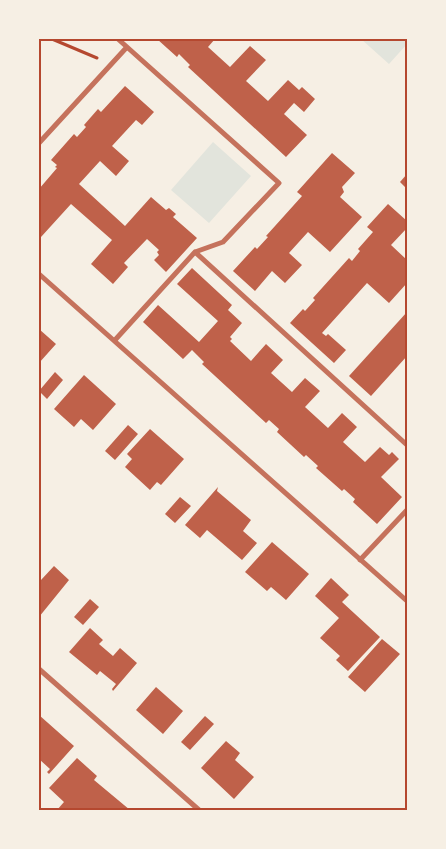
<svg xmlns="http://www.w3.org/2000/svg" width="446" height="849" font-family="'DM Sans',sans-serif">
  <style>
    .green { fill: #e2e4dc }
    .building { fill: #bf614a }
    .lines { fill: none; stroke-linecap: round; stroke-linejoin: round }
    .path { stroke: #b5482f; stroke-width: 3 }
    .minor { stroke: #c5725c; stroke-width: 5 }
    .neatline { fill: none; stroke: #b5482f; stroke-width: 2 }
  </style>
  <rect width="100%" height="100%" fill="#f6efe4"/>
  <path class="green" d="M361,39H407V44L389,64Z
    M213,142L251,176L209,223L171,190Z"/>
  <path class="building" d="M157,39H215L208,47L230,67L250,46L266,60L246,81L268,101L288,80L299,90L302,87L315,99L304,112L294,103L284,114L307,135L286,157L188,67L190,65L179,54L177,57Z
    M125,86L154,112L142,125L136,120L112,146L129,161L116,176L100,161L79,184L125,226L151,197L166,210L169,208L176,214L173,217L197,238L166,272L154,260L159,255L157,252L159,250L147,239L124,263L128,267L113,284L91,264L112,240L71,204L41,237L39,235V189L57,168L55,167L57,165L51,160L74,134L77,137L86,127L84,125L98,109L101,112Z
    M332,153L355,173L342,187L344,192L340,197L362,217L330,252L308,232L289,253L302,265L285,283L272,271L255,291L233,271L255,247L257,249L268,237L266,236L302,196L297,192Z
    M407,174V189L400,182Z
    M388,204L407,221V228L391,245L407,260V283L389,303L367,283L322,333L326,336L328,334L346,350L334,363L290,323L303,309L305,311L315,300L313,298L349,258L352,261L360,251L358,249L373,232L367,227Z
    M192,268L232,305L228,310L242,323L230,337L232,339L230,341L251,361L266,344L283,360L271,373L292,392L305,378L320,391L305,407L328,428L342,413L357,427L343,442L365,462L380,447L389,455L392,452L399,459L381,477L402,497L377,524L353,502L355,499L344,489L342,491L316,468L318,466L306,455L304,457L277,432L279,429L269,420L266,423L202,364L204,362L192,350L183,359L143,322L158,305L199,342L218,321L177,284Z
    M407,312V356L371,396L349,376Z
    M39,329L56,344L39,363Z
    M55,372L63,380L47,399L39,391Z
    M84,375L116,404L93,430L81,419L74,427L54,409Z
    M128,425L138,434L115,460L105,451Z
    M150,429L184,459L161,485L157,482L150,490L125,467L132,459L127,454Z
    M218,487L217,491L251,520L243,531L257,543L242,560L207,530L200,538L185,525Z
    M180,497L191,506L175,523L165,514Z
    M272,542L309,574L286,600L271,587L267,591L245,572Z
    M54,566L69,580L39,617V578L41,580Z
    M331,578L349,595L342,602L380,637L348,671L336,660L340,656L320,638L339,618L315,596Z
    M90,599L99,607L83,625L74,617Z
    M90,628L103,640L99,644L113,656L120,648L137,663L113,691L112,689L116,684L100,671L97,675L69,652Z
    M382,639L400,654L365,692L348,677Z
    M156,687L183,711L163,734L136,710Z
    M39,715L74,746L49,774L47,772L50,769L39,759Z
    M205,716L214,724L190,750L181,742Z
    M226,741L240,753L235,760L254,777L234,799L201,768Z
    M77,758L97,776L94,780L130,810H57L64,802L49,788Z"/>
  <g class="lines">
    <path class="path" d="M52,39L97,58"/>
    <path class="minor" d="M118,39L279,183L223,242L195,252
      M39,143L127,47
      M39,274L407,601
      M115,340L195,252L407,445
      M360,560L407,510
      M39,669L199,810"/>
  </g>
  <rect width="446" height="849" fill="none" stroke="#f6efe4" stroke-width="80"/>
  <rect x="40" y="40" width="366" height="769" class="neatline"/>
</svg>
